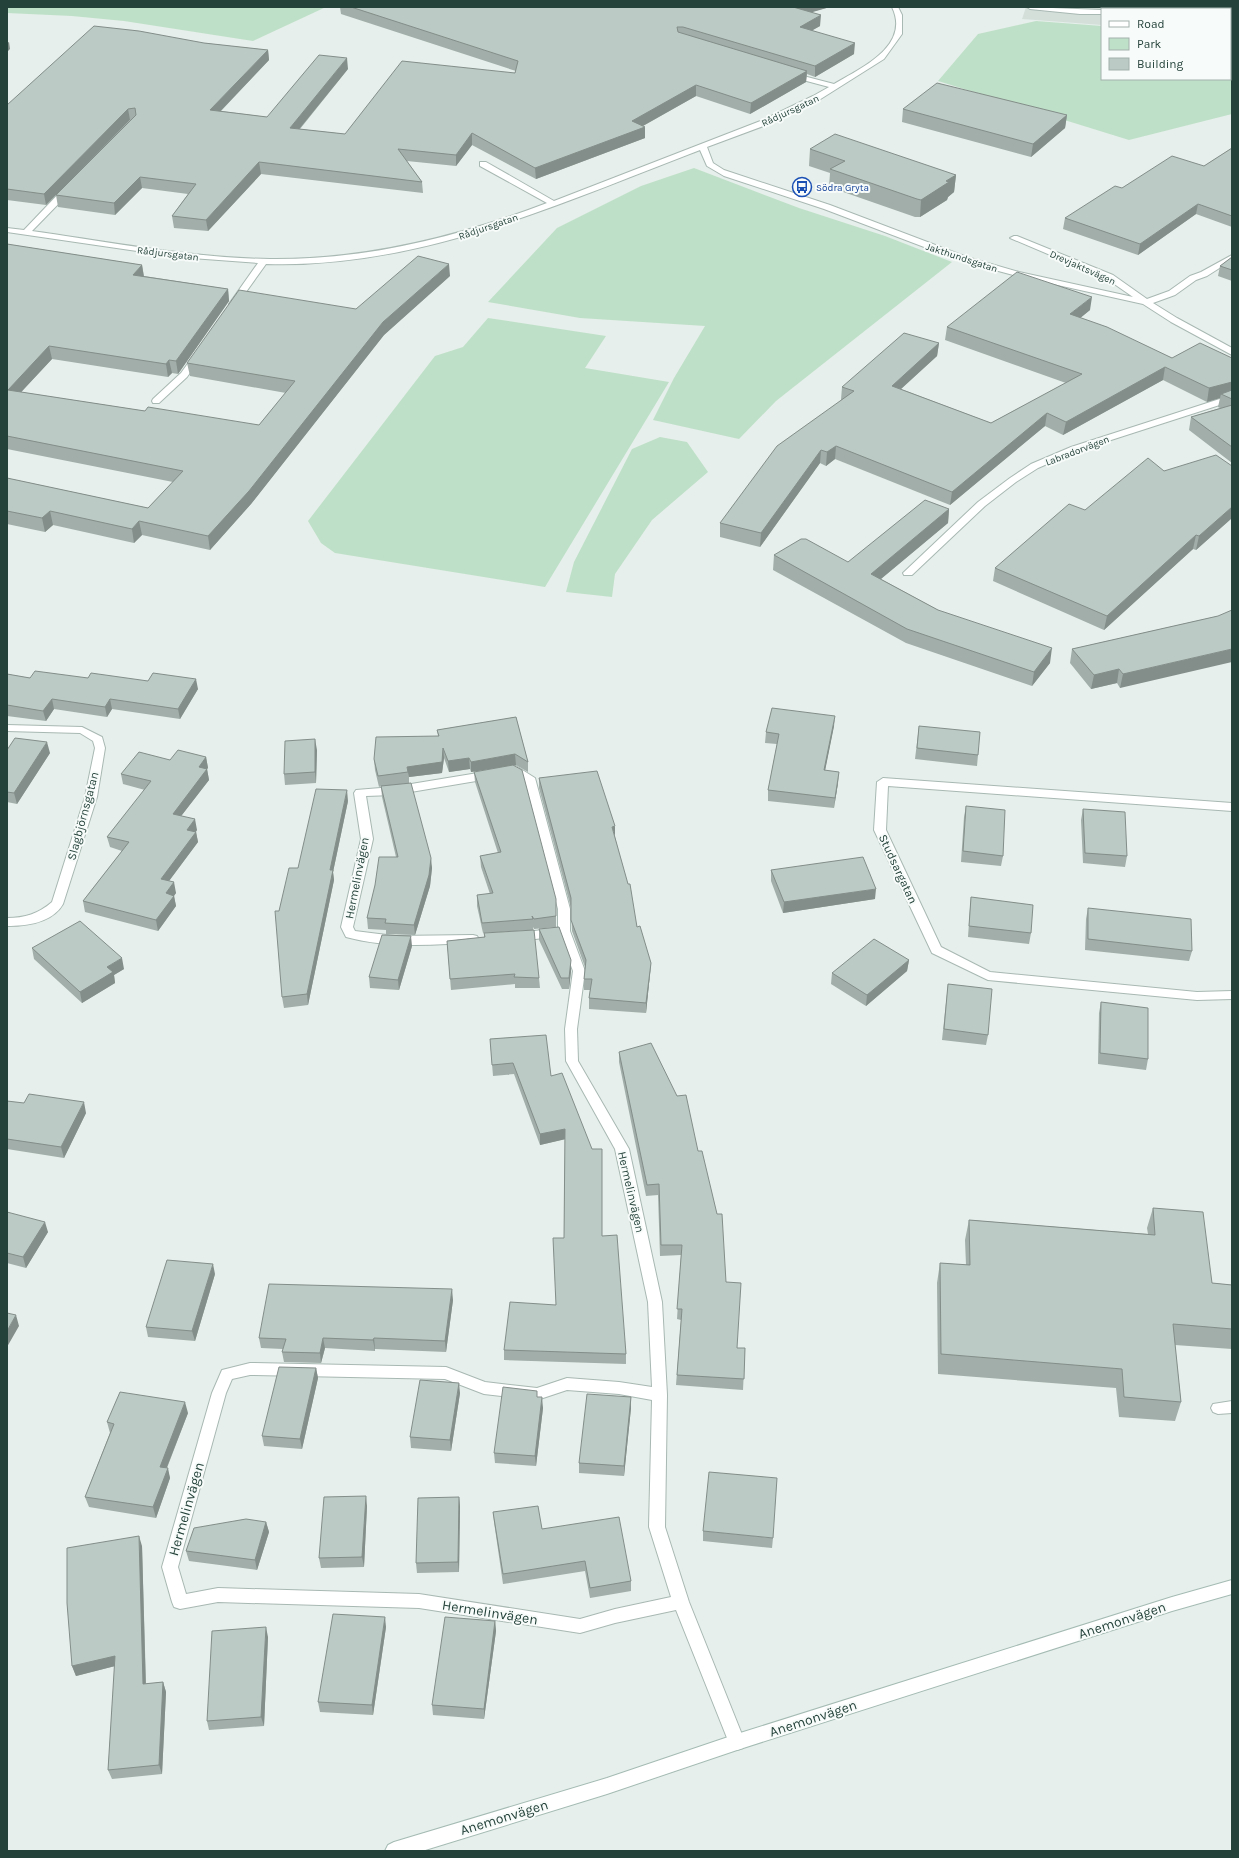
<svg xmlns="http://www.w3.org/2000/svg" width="1239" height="1858" font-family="Karla,sans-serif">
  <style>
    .built { fill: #d4dfda }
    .green { fill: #bfe0c8 }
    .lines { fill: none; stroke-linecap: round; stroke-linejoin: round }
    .street-casing { stroke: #a8b8b2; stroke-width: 2 }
    .secondary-casing { stroke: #a4bbb3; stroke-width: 2 }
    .street { fill: #fff; fill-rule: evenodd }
    .secondary { fill: #fff; fill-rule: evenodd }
    .wall { fill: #a1aea9; fill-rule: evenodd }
    .shaded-wall { fill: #838d89 }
    .building { fill: #bbcac4; stroke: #838d89 }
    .labels { text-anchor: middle; stroke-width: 4; stroke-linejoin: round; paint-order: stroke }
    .far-street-label { font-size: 10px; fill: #24423a; stroke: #f7fbf9 }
    .far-transit-label { font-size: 10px; fill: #164399; stroke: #f7fbf9; text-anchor: start }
    .street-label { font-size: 12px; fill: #24423a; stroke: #f7fbf9 }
    .near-street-label { font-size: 14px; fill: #24423a; stroke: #f7fbf9 }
  </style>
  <rect width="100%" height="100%" fill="#e6efeb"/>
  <path class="built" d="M1026,7H1146L1144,9H1102V25L1022,19Z"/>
  <path class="green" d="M7,7H326L253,41L124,21L72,16L7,13Z
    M1149,7H1232V114L1129,140L938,81L978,34L1036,21L1102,26V79H1230V9H1147Z
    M694,168L799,208L885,236L952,262L776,401L739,439L653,420L674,378L705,326L580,318L488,302L557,228L641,186Z
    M488,318L606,336L585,368L669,382L545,587L335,553L321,543L308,521L435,356L463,347Z
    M660,437L687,442L708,472L652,520L615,574L612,597L566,592L574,562L632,449Z"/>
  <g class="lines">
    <g class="street-casing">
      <path id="street" d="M892,7H898L902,15V34L884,59L819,100L769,124L707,147L713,163L724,170L830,205L967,257L1019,272L1133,297L1107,279L1010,238L1014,236H1017L1113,275L1147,299L1169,291L1190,276L1201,272L1232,255V260L1207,276L1196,280L1175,295L1153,303L1177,318L1232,348V355L1171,322L1143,304L1017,276L961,261L824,209L724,176L707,166L700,150C561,203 419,269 266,264L236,306L233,307L229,304L258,263L178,257L7,232V228L24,230L64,188H67L71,190L70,192L32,231C111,242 190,258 270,259C366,260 458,237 547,203L480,166V162H486L554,201L763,120L813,96L829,87L788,76V72L834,84C861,68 911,46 892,7Z
        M1027,7L1102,10V14H1080L1030,9Z
        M197,354L201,357L187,377L159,403H153L152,401L153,399L181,373L194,355Z
        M1232,395V401L1077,451L1038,468L1016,482L985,506L912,575H904L903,573L978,502L1010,478L1031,464L1071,447Z
        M7,725L82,727L102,737L105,748L97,797L63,904C52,923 27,926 7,926V918C25,918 38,914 52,902L85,797L95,748L93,741L80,733L7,731Z
        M516,766L535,778L570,909V931L585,971L577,1029L578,1061L629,1149L662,1302L667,1395L665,1527L689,1602L745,1742L743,1748L737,1750L731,1748L676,1610L615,1623L580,1633L419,1608L218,1602L180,1609L174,1607L172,1602L162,1567L212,1393L222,1370L250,1363L446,1367L485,1382L537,1388L567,1378L619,1382L652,1387L648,1302L615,1149L566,1061L565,1029L573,971L560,936L519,941L515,940L513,937L515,934L519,933L558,928V909L524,780L514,774L508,776L502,772L504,769ZM250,1375L445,1379L484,1394L537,1400L567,1390L619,1394L652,1400L649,1527L671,1597L615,1609L580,1619L419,1594L218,1588L186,1594L178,1567L226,1393L232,1379Z
        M490,771L494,772L496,775L494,778L393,795L366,796L373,839L353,927L355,931L395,936L473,935L477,936L479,939L477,942C468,945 457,944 447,944C413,946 378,946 346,937L341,927L361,839L354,793L356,790L393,787Z
        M883,778L1232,803V811L888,786L886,830L941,947L990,972L1197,992L1232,991V999L1197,1000L988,980L932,953L874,830L877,782Z
        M1232,1401V1413L1218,1414L1213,1412L1211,1408L1213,1404Z"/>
    </g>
    <g class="secondary-casing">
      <path id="secondary" d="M1232,1580V1594L1172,1611L737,1750L607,1794L422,1851H385L388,1845L394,1842L607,1778L737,1734L1172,1597Z"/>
    </g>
    <use href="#street" class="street"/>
    <use href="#secondary" class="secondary"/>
  </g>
  <path class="wall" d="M340,7H830L811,12L820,26L812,30L854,54L815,77L807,74L806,82L750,114L696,96L643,126L645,138L536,179L472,145L456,166L407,161L422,182L423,193L261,174L208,231L174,228L172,216L188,194L142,188L115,215L58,207L56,195L46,205L7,200V105L204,43L268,50L269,60L221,111L267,117L348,69L300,129L345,134L515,73L516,71L341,14ZM130,120H131L61,190Z
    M903,109L1067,115L1065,128L1031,157L902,122Z
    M1232,148V227L1196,214L1138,255L1063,229L1065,218L1122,188L1204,166Z
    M810,149L956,175L954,192L948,197L947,200L920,217H915L829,187L830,173L809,166Z
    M7,244L142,265L144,276L228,289L229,301L178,374L172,373L168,377L52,359L21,392L145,411L259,425L286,393L190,376L187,363L356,309L450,276L384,335L251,504L210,550L142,535L134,543L53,525L45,532L7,524V478L148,508L173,482L7,449Z
    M1232,257V281L1218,276L1220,266Z
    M1090,310L1080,318L1172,358H1232V463L1189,430L1191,417L1220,408L1218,407L1220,398L1207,402L1163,380L1063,435L1045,426L950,505L835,459L826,466L820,463L760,547L720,537V523L841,400L842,387L939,343L937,356L901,389L991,423L1066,383L945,340L947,327Z
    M1232,466V518L1196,550L1193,549L1104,630L993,581L995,568L1085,510L1164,471Z
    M949,509L948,523L881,579L938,610L1050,663L1032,686L906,643L773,570L774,555L848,562Z
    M1218,616L1120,688L1117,683L1091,689L1070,663L1072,649Z
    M7,674L30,678H88L198,689L180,719L112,709L107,717L54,709L46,721L7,716Z
    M516,717L528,762V772L516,765L471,772L470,769L449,772L444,758L442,773L409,777V783L432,868L430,886L415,935L386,934V930L368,929L367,918L396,857L382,797L381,786L379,787L375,770L374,759L438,736L437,730Z
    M834,726L825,770L838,783L834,808L768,801V790L777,744L765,743L766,732Z
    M919,726L978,755L977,766L915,759Z
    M7,750L50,753L17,804L7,802Z
    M317,750L316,783L285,785L284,774Z
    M206,757L208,768L207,769L209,780L181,816L197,830L196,832L198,842L169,881L176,893L174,896L176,906L158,931L85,912L83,901L122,851L110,847L107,837L145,790L123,784L121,774L170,760Z
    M474,772L556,899V927L534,929L533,927V930L483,933L477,906V895L490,894L481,867L480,856L498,853L475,782Z
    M539,778L615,837L637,927L651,963L650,974L646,1013L589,1009V998L590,990H584V979L585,967L572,931L571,908L539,788Z
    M348,801L333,872L334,880L308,1005L284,1008L282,997L298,868Z
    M966,806L1003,856L1001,866L961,862L964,817Z
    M1083,809L1127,856L1125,867L1083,863L1081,820Z
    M771,870L875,899L783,913L771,881Z
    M971,897L1031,933L1029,944L968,937L970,908Z
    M1088,908L1192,951L1189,961L1085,950L1086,919Z
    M539,929L571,971L569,989H562L539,940Z
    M484,933L539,978L540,988H515V984L451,990L447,941L484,937Z
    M412,946L399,990L370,988L369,977Z
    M32,948L124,969L114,975L115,983L82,1003L34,959Z
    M909,960L907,971L866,1006L831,984L832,973Z
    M948,984L988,1035L986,1045L942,1040Z
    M1101,1002L1148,1059L1146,1070L1098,1064L1099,1013Z
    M490,1039L551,1076L602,1236L626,1354V1364L504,1360V1350L556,1305L564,1238L565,1139L540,1145L514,1074L493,1076Z
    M619,1052L726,1282L737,1348H745L743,1390L676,1385L681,1320L677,1319L681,1255L660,1256L658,1195L646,1196L619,1062Z
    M7,1101L86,1113L64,1158L7,1149Z
    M1153,1208L1212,1283L1232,1285V1349L1175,1345L1181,1402L1175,1421L1119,1417L1116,1388L938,1374L937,1283L940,1263L966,1265L965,1240L969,1220L1148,1234L1147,1228Z
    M7,1212L48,1232L26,1268L7,1263Z
    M215,1274L195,1341L148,1337L146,1327Z
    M453,1300L446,1352L375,1349V1351L325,1348L321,1363L284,1362L282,1352L283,1349L261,1348L259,1338Z
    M316,1368L318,1378L302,1449L264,1446L262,1436Z
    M460,1393L451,1451L411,1448L410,1437Z
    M538,1397L543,1408L536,1466L495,1463L494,1453Z
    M631,1397V1408L624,1476L579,1473V1463Z
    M188,1413L167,1468L170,1478L156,1518L89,1507L85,1497L110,1433L107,1422Z
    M459,1497L460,1507L459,1572L417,1573L416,1563Z
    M367,1506L364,1567L321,1568L319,1558Z
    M493,1512L542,1529L631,1581V1591L590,1598L585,1571L503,1584L494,1522Z
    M266,1522L269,1532L257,1570L189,1561L186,1551Z
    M703,1531L773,1538L772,1548L703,1541Z
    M142,1546L146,1684L163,1682L166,1692L162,1774L112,1779L108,1770L115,1666L76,1676L72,1666Z
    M495,1621L496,1631L484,1719L433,1715L432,1705Z
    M386,1627L373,1715L320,1712L318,1702Z
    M268,1637L264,1726L209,1730L207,1721Z"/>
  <path class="shaded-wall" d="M793,7H830L792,18Z
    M821,15L820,26L799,38L800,27Z
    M9,42L10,49L7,52V43Z
    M855,43L854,54L815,77V66Z
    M268,50L269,60L211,121L210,110Z
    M347,58L348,69L291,139L290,128Z
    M807,71L806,82L750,114L751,103Z
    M696,85V96L632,132V121Z
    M128,109L130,120L46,205L44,194Z
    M1067,115L1065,128L1031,157L1033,144Z
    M645,127V138L536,179L535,168Z
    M472,133V145L456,166V155Z
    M259,162L261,174L208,231L206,220Z
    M956,175L954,192L948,197L947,200L920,217L921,200L946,181Z
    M140,177L142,188L115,215L114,203Z
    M1198,204L1196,214L1138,255L1140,244Z
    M449,264L450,276L384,335L251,504L210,550L208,536L383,322Z
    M142,265L144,278L133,275Z
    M228,289L229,301L178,374L176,361Z
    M1092,297L1090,310L1068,328L1070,314Z
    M939,343L937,356L890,399L892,386Z
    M49,346L52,359L11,403L8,390Z
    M169,360L172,373L168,377L166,364Z
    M1165,367L1163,380L1063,435L1066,422Z
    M1232,382V394H1221L1220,398L1207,402L1209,388Z
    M1047,413L1045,426L950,505L952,492Z
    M836,446L835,459L826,466L827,452Z
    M821,450L820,463L760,547L761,533Z
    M1232,507V518L1196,550L1199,536Z
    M949,509L948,523L870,588L871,574Z
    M50,511L53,525L45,532L42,518Z
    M139,521L142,535L134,543L132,529Z
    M1196,535L1193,549L1104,630L1107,616Z
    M1052,648L1050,663L1032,686L1034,672Z
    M1232,649V662L1120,688L1123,674Z
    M1119,669L1117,683L1091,689L1094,675Z
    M196,679L198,689L180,719L178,709Z
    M52,699L54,709L46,721L43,711Z
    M110,699L112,709L107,717L105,707Z
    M835,716L834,726L823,781L824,770Z
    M315,739L317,750L316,783L315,772Z
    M47,742L50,753L17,804L14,793Z
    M443,748L444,758L442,773L409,777L407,767Z
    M515,754L516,765L471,772V762Z
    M206,757L208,768L207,769L209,780L175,824L173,814L199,767Z
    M469,758L470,769L449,772L448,761Z
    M839,772L838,783L834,808L835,798Z
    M347,790L348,801L333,872L334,880L308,1005L307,994L330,870Z
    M195,819L197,830L189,840L187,830Z
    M615,826V837L612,827Z
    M196,832L198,842L163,889L161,879Z
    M431,858L432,868L430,886L415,935L414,925Z
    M174,882L176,893L168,904L166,893Z
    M876,889L875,899L783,913L784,902Z
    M174,896L176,906L158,931L156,920Z
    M411,936L412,946L399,990L398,980Z
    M122,958L124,969L114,975L115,983L82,1003L80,992L107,967Z
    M571,960V971L569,989V978Z
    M909,960L907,971L866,1006L867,995Z
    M651,963L650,974L646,1013V1003Z
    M84,1102L86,1113L64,1158L61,1147Z
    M565,1129L566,1139L540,1145V1134Z
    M45,1222L48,1232L26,1268L23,1257Z
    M213,1264L215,1274L195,1341L192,1331Z
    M452,1289L453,1300L446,1352L445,1341Z
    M16,1315L19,1326L7,1347V1331Z
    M323,1338L325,1348L321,1363L320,1353Z
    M374,1338L375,1349V1351L373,1340Z
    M316,1368L318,1378L302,1449L300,1439Z
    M459,1383L460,1393L451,1451L450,1440Z
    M542,1397L543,1408L536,1466L535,1456Z
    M631,1397V1408L624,1476V1466Z
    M185,1402L188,1413L163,1477L160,1467Z
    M168,1468L170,1478L156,1518L153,1507Z
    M366,1496L367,1506L364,1567L362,1557Z
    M459,1497L460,1507L459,1572L458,1562Z
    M266,1522L269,1532L257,1570L255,1560Z
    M139,1536L142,1546L146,1694L143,1684Z
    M385,1617L386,1627L373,1715L372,1705Z
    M495,1621L496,1631L484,1719V1709Z
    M266,1627L268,1637L264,1726L261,1717Z
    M115,1656L119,1665L76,1676L72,1666Z
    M163,1682L166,1692L162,1774L159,1765Z"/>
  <path class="building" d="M351,7H793L821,15L800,27L855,43L815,66L683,27H677L678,32L807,71L751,103L696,85L632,121L645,127L535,168L472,133L456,155L398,149L422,182L259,162L206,220L172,216L196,184L140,177L114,203L56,195L136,115L135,108L128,109L44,194L7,189V105L94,26L139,31L204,43L268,50L210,110L267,117L319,55L347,58L290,128L345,134L402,61L515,73L518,61Z
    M937,83L1067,115L1033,144L903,109Z
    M835,134L956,175L946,181L949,182L921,200L917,199L830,169L845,161L810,149Z
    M1232,148V216L1198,204L1140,244L1065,218L1115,186L1122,188L1172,156L1204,166Z
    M7,244L142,265L133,275L228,289L176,361L169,360L166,364L49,346L8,390L145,411L148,407L259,425L295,381L187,363L239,290L356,309L418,256L449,264L383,322L249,491L208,536L139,521L132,529L50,511L42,518L7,511V478L148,508L183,471L7,436Z
    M1232,257V270L1220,266Z
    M1017,272L1092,297L1070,314L1107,327L1172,358L1200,343L1232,358V382L1209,388L1165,367L1066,422L1047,413L952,492L836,446L827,452L821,450L761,533L720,523L777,446L854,391L842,387L904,333L939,343L892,386L991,423L1082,374L947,327Z
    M1232,390V399L1221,394Z
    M1232,405V447L1191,417Z
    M1216,455L1232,466V507L1199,536L1196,535L1107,616L995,568L1069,504L1085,510L1148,458L1164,471Z
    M925,500L949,509L871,574L938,610L1052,648L1034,672L907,629L774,555L801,539H806L848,562Z
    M1232,610V649L1123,674L1119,669L1094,675L1072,649L1218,616Z
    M35,671L88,678L91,673L148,681L153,673L196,679L178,709L110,699L105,707L52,699L43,711L7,705V674L30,678Z
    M772,708L835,716L824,770L839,772L835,798L768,790L779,734L766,732Z
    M516,717L528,762L515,754L471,762L469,758L448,761L443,748L442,762L407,767L408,772L378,776L374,759L376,737L439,736L437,730Z
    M919,726L980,732L978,755L917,748Z
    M15,738L47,742L14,793L7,792V750Z
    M315,739V772L284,774L285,741Z
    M178,750L206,757L199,767L207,769L173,814L195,819L187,830L196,832L161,879L174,882L166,893L174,896L156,920L83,901L129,842L107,837L151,781L121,774L139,752L170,760Z
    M513,765L522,770L556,899V916L534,919L532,916L533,919L482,923L477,895L493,893L480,856L501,852L474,772Z
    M597,771L615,826L612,827L628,884H630L637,927L640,926L651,963L646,1003L589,998L592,979H584L586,960L571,920V898L539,778Z
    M411,783L431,858L429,875L414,925L385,923L386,919L367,918L375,885L379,857H398L381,786Z
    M316,789L347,790L330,870H333L307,994L282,997L275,911H279L289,868H298Z
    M966,806L1005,810L1003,856L963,851Z
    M1083,809L1125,812L1127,856L1085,853Z
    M863,857L876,889L784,902L771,870Z
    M971,897L1033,905L1031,933L969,926Z
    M1088,908L1191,919L1192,951L1088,939Z
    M80,921L122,958L107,967L113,972L80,992L32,948Z
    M559,927L571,960L569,978H561L539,929Z
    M534,930L539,978L514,977L515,974L450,979L447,941L485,937L484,933Z
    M382,935L411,936L398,980L369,977Z
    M874,939L909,960L867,995L832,973Z
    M948,984L992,989L988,1035L944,1029Z
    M1101,1002L1148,1008V1059L1100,1053Z
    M546,1035L551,1076L562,1073L592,1149H602V1236L617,1235L626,1354L504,1350L510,1302L556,1305L553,1238H564L565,1129L540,1134L513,1063L492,1065L490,1039Z
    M651,1043L677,1096L686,1095L698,1151H702L717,1214H722L726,1282L741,1283L737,1348H745L744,1379L677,1375L682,1309H677L682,1245H661L659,1184L647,1185L619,1052Z
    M29,1094L84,1102L61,1147L7,1139V1101L24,1103Z
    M1153,1208L1203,1212L1212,1283L1232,1285V1329L1173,1324L1181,1402L1124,1397L1122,1369L941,1354L940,1263L970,1265L969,1220L1155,1235Z
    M7,1212L45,1222L23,1257L7,1253Z
    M167,1260L213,1264L192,1331L146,1327Z
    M269,1284L452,1289L445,1341L374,1338L373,1340L323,1338L320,1353L282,1352L286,1339L259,1338Z
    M7,1313L16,1315L7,1331Z
    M279,1367L316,1368L300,1439L262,1436Z
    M420,1380L459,1383L450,1440L410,1437Z
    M503,1387L537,1391V1397H542L535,1456L494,1453Z
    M120,1392L185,1402L160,1467L168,1468L153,1507L85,1497L114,1424L107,1422Z
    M587,1394L631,1397L624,1466L579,1463Z
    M709,1472L777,1478L773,1538L703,1531Z
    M366,1496L362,1557L319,1558L324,1497Z
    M459,1497L458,1562L416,1563L418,1498Z
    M538,1506L542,1529L619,1517L631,1581L590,1588L585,1561L503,1574L493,1512Z
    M246,1519L266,1522L255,1560L186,1551L194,1528Z
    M139,1536L143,1684L163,1682L159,1765L108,1770L115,1656L72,1666L67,1603V1548Z
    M333,1614L385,1617L372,1705L318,1702Z
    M445,1617L495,1621L484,1709L432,1705Z
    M266,1627L261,1717L207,1721L212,1631Z"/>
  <defs>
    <g id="bus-ring" transform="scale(1)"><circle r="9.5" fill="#f7fbf9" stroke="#1a4fb4" stroke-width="1.5"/><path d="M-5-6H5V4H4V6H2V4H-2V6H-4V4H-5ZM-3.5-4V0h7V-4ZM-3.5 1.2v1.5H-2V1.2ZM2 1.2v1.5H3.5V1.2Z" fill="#1a4fb4"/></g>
  </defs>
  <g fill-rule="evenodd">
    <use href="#bus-ring" x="802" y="187"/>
  </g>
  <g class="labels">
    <g class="far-street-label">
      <text transform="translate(790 110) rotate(-25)" y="4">Rådjursgatan</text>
      <text transform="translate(488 226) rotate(-19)" y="4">Rådjursgatan</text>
      <text transform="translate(168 253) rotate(7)" y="4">Rådjursgatan</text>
      <text transform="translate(962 257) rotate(18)" y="4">Jakthundsgatan</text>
      <text transform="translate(1083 267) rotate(24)" y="4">Drevjaktsvägen</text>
      <text transform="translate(1077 450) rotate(-21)" y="4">Labradorvägen</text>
    </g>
    <g class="far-transit-label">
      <text x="816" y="191">Södra Gryta</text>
    </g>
    <g class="street-label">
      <text transform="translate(83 816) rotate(-75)" y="4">Slagbjörnsgatan</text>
      <text transform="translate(898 869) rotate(65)" y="4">Studsargatan</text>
      <text transform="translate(357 878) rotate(-79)" y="4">Hermelinvägen</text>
      <text transform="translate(631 1192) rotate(77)" y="4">Hermelinvägen</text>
    </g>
    <g class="near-street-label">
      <text transform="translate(186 1509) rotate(-74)" y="5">Hermelinvägen</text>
      <text transform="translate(490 1612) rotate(9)" y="5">Hermelinvägen</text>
      <text transform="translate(1122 1620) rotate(-18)" y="5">Anemonvägen</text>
      <text transform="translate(813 1718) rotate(-18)" y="5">Anemonvägen</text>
      <text transform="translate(504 1817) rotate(-17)" y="5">Anemonvägen</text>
    </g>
  </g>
  <rect width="1239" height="1858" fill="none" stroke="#24423a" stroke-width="16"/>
  <rect x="1101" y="8" width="130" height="72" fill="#f7fbf9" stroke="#a3b1ad"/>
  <rect x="1109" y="21" width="20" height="6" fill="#ffffff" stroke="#a3b1ad"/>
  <text x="1137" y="28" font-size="12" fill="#24423a">Road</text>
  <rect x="1109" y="38" width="20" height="12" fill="#bfe0c8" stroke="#a3b1ad"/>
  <text x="1137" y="48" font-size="12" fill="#24423a">Park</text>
  <rect x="1109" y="58" width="20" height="12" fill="#bbcac4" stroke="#a3b1ad"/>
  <text x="1137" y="68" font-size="12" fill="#24423a">Building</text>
</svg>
